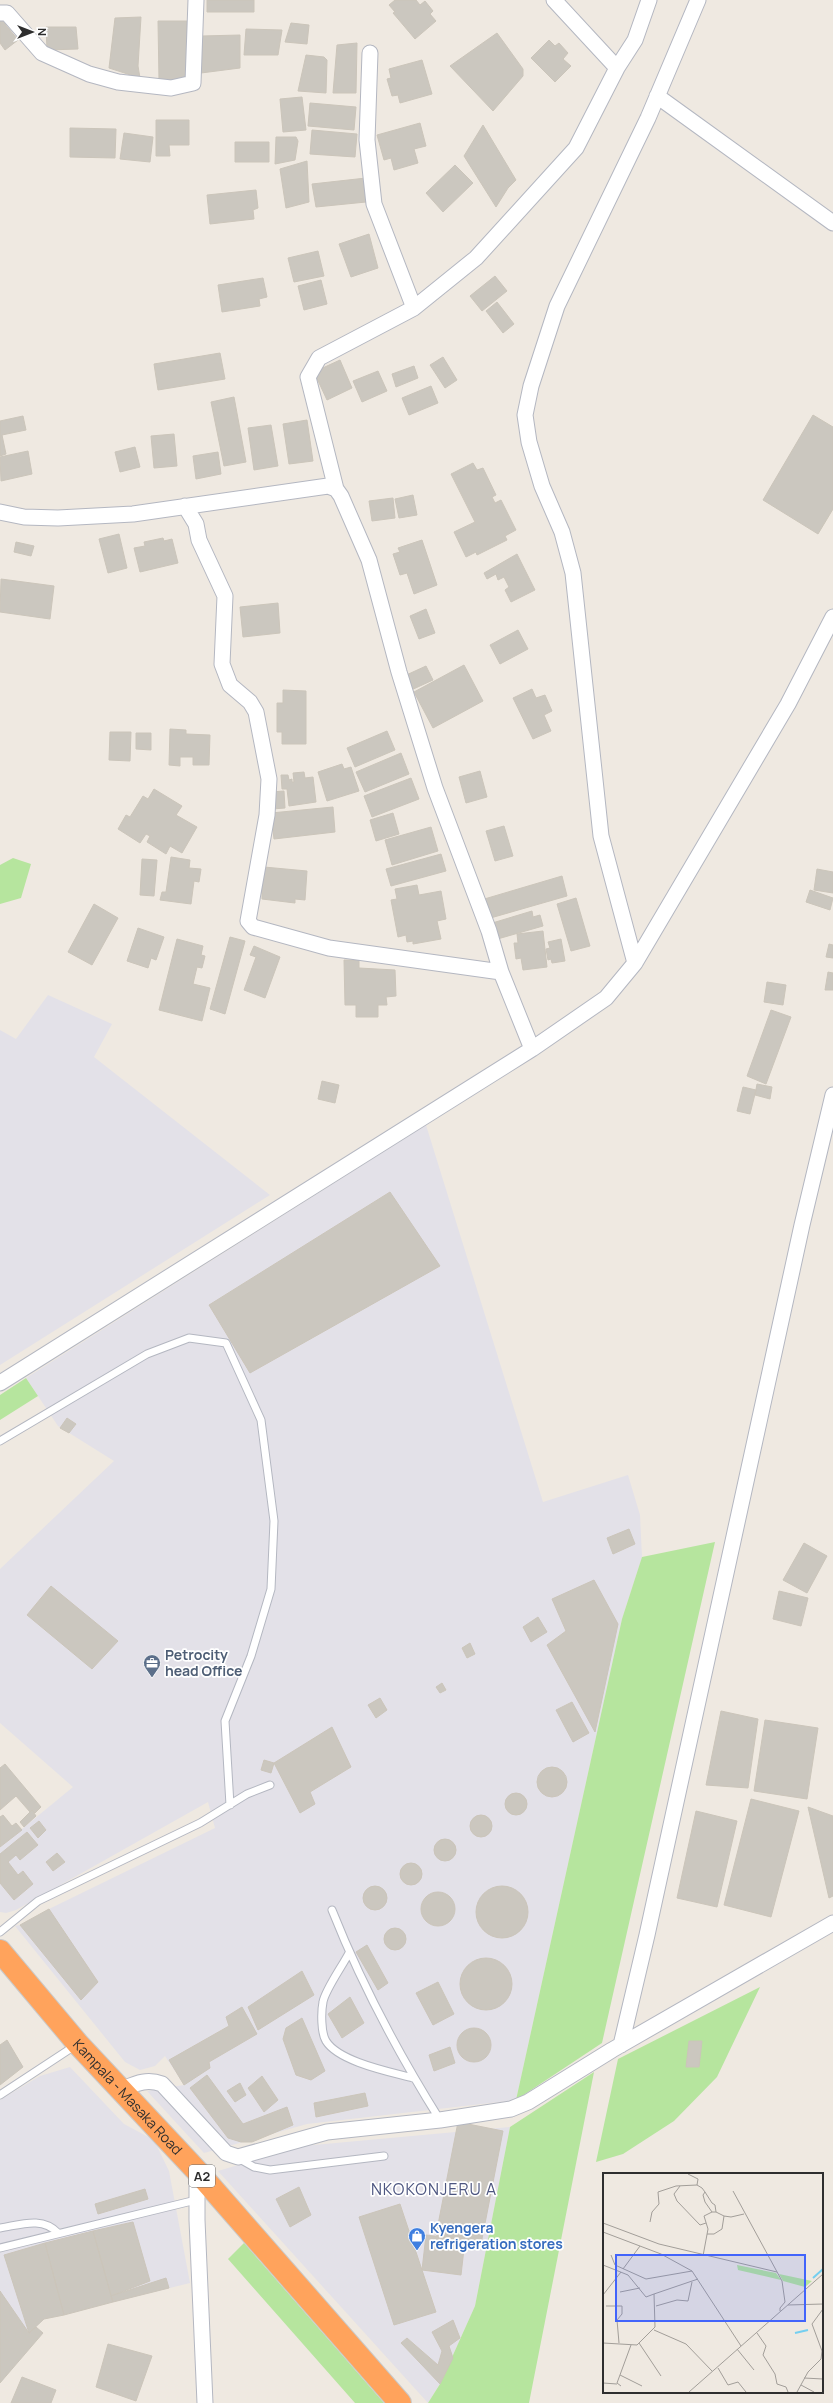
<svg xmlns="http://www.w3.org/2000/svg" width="833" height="2403" font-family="Manrope,sans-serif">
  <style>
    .industrial { fill: #e3e1e8 }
    .green { fill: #b6e59e }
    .building { fill: #cbc7bf; stroke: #cbc5ba }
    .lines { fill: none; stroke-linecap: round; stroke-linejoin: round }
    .lane-casing { stroke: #b4b7c1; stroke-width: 9 }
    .street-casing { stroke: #b4b7c1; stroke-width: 17 }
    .highway-casing { stroke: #c9c9c9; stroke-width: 24 }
    .lane { stroke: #fff; stroke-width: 7 }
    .street { stroke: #fff; stroke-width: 15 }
    .highway { stroke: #ffa35c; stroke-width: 22 }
    .labels { text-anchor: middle; stroke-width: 3.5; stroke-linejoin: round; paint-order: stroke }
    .shield { fill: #fff; stroke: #6d6d6d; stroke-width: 1 }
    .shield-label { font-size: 13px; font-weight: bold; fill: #2e2e2e }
    .service-label { font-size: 14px; font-weight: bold; fill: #4e5e75; stroke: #fff; text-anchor: start }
    .street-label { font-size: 14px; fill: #2e2e2e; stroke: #fff }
    .shop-label { font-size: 14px; font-weight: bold; fill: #366cbe; stroke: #fff; text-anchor: start }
    .quarter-label { font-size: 16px; letter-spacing: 1px; fill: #4d5680; stroke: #fff }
    .inset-river { fill: none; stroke: #75cff0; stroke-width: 2 }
    .inset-road { fill: none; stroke: #a29e99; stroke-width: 1 }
    .view { fill: #4264fb; fill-opacity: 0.15; stroke: #4264fb; stroke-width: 2 }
    .inset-edge { fill: none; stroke: #2e2e2e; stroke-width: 2 }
  </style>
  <rect width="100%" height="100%" fill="#efe9e1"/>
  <path class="industrial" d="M48,995L112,1024L94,1057L270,1195L0,1365V1030L16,1039Z
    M426,1125L543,1502L628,1475L640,1515L642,1557L622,1619L516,2100L307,2124L204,2153L147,2091L184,2085L165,2056L155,2066L140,2070L125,2062L15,1926L20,1925L82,1999L98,1982L49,1909L215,1828L208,1802L16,1910L6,1913L0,1912V1847L73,1787L0,1723V1569L114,1461L58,1426L26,1378Z
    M70,2067L124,2124L154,2140L169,2171L190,2283L44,2319L36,2327L43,2333L0,2383V2100L40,2076Z
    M510,2127L475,2306L440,2384L428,2403L218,2171L303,2146Z"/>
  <path class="green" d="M13,858L31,864L21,898L0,904V865Z
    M26,1378L38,1396L0,1420V1395Z
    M715,1542L602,2043L516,2100L622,1619L642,1557Z
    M760,1987L717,2077L674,2121L623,2154L596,2162L618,2059Z
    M594,2072L529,2403H428L440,2384L475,2306L510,2127Z
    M244,2243L384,2403H355L228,2259Z"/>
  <path class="building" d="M207,0H254V12H207Z
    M395,0H416L420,5L425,1L433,11L430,14L436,21L415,39L393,13L395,12L389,5Z
    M141,17L138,66L140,78L109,68L115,18Z
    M0,18L18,40L5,50L0,43Z
    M158,21H187V79L159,80Z
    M291,23L309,25L307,44L285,42Z
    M46,27H76L78,49L47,50Z
    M246,29L282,30L278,55H244Z
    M497,33L523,69V76L493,111L450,66Z
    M240,35V68L201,73L202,36Z
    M549,40L555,46L559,43L568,53L563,59L571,66L555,82L531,58Z
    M357,43L356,93H333L337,45Z
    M306,55L324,57L327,60L326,93L298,91Z
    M422,60L432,94L400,103L398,95L392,96L387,79L391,78L389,69Z
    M302,97L306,130L283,132L280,99Z
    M310,103L356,107L354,130L308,126Z
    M156,120H189V145H169L170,156H156Z
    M420,123L426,146L414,149L418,163L394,170L391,158L384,160L377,135Z
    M483,125L516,180L508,188L496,207L464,156Z
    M70,128L116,129L115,158L70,157Z
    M312,130L357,134L355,157L310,154Z
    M124,133L153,137L150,162L120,159Z
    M276,137H296L298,141L295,160L275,164Z
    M235,142H269V162H235Z
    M307,161L309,202L286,208L280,169Z
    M455,165L473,183L443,212L426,193Z
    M366,178V202L316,207L312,184Z
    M256,190L258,208L253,210L254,219L210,224L207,195Z
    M369,234L378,268L351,277L339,244Z
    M318,251L324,276L294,282L288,258Z
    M495,276L507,291L482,311L470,296Z
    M263,278L267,297L259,299L260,306L222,312L218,285Z
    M321,280L327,304L304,310L298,286Z
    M497,302L514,324L503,333L486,311Z
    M220,353L225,379L158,390L154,364Z
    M443,357L457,380L445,388L430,365Z
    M340,360L352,388L327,400L314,372Z
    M414,366L418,378L396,387L392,374Z
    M378,371L387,391L362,402L353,381Z
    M431,386L438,403L409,415L402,398Z
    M234,397L246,462L224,466L211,402Z
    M813,415L833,427V509L818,534L763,500Z
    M23,416L26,430L2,435L6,454L0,456V421Z
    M307,420L313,461L289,464L283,424Z
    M271,425L278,466L254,470L248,428Z
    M174,434L177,466L154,468L151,436Z
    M135,447L140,467L120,472L115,452Z
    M28,451L32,474L1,481L0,457Z
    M218,452L221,474L196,479L193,456Z
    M473,463L477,470L483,468L496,495L492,497L495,503L501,500L516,530L505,536L507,540L477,555L476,552L466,557L454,532L475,522L451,474Z
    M413,495L417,515L399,518L395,499Z
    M393,498L395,518L372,521L369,501Z
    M119,534L127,568L108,573L99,539Z
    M163,538L164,541L172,539L178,563L140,572L134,548L145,546L144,542Z
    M422,540L437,585L414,594L407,573L400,575L393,554L400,552L398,548Z
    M16,542L34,546L31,556L14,552Z
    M517,554L535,590L511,602L505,590L509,587L504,577L498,580L496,574L487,579L484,573Z
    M1,579L54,586L50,619L0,612Z
    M278,603L280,633L243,637L240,607Z
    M426,609L435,633L419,639L410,616Z
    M518,630L528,649L500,664L490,645Z
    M464,665L483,701L433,728L414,692Z
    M426,666L433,680L409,691L402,677Z
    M532,689L536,698L545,695L552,711L544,715L551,731L533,739L513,698Z
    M283,690L306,691V744H282V732H277V703H283Z
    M170,729L186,730V734L210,735L209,765H193V757H180V766L169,765Z
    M387,731L395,750L355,767L347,748Z
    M110,732H131L130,761L109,760Z
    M136,733H151V750L136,749Z
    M401,753L409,774L365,792L356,772Z
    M342,764L344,769L351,767L359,791L327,801L318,772Z
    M480,771L487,797L466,803L459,777Z
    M304,772L305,778L313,777L316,802L289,806L287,789H282L281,775H288L289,780L292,779V782H294L293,773Z
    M411,778L419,799L372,817L364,796Z
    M154,789L182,806L176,815L197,827L182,853L170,846L166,854L147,842L150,836L146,834L140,843L118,829L126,815L130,817L143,796L148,799Z
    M284,791L285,808L272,809L271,792Z
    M333,807L335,832L274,839L271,813Z
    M393,813L399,834L376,841L370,820Z
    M504,826L513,856L495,861L486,831Z
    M431,827L438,851L392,865L385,840Z
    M441,854L446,871L391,886L386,869Z
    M171,857L190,860L189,868L201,869L199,882L194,881L191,904L160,900L162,892H166Z
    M142,859L157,860L154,896L140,895Z
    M264,867L307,871L305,900L295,899V903L262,899V893L259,892Z
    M817,869L833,872V893L814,890Z
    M562,876L567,896L487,919L481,900Z
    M417,885L419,895L441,891L446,919L437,921L441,939L413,944V941L407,942L406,935L398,937L391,900L397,899L395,889Z
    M810,890L833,898L830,910L806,902Z
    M576,898L590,946L571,951L557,904Z
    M94,904L118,918L92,965L68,952Z
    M532,911L533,917L540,915L543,926L494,940L489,924Z
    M138,928L164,937L156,960L151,958L148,968L127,961Z
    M543,931L547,967L523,970L521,958L516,959L514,943H518L517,934Z
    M230,937L245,941L225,1014L210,1009Z
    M177,939L203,946L201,955L205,956L202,968L197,967L193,984L210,988L202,1021L159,1010Z
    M561,939L565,961L552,963L551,959L548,960L546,949L550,948L548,942Z
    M829,944L833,945V958L826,957Z
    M254,946L280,957L265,998L244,990L256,957L250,955Z
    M344,960H359V968L395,970L396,996L386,997L387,1005H378V1017H356V1005H345Z
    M828,972L833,973V990H825Z
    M767,982L786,985L783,1005L764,1002Z
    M771,1010L791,1017L766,1084L747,1076Z
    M322,1081L339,1085L335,1103L318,1099Z
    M757,1084L772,1087L770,1099L755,1095Z
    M743,1087L756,1090L750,1114L737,1111Z
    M390,1192L440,1266L250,1373L209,1305Z
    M67,1418L76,1424L69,1433L60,1428Z
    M629,1529L635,1544L613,1554L607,1538Z
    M804,1543L827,1556L807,1593L783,1580Z
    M594,1580L618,1624L595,1732L547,1645L566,1631L552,1599Z
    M51,1586L118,1641L92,1669L27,1615Z
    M779,1591L808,1598L801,1626L773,1619Z
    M538,1617L547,1632L531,1642L523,1627Z
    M470,1643L475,1654L467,1658L462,1648Z
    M442,1683L446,1690L440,1693L436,1687Z
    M380,1698L387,1710L376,1718L368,1705Z
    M572,1702L589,1733L573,1742L556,1710Z
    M721,1711L758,1719L748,1788L706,1785Z
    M765,1720L818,1728L807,1799L754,1791Z
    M332,1727L351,1767L310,1792L315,1804L300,1813L274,1763Z
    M264,1760L274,1763L271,1773L261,1770Z
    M5,1764L41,1807L35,1813L32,1810L30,1812L16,1796L0,1810V1768Z
    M537 1782a15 15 0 1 1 30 0a15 15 0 1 1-30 0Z
    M505 1804a11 11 0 1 1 22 0a11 11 0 1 1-22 0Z
    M751,1799L799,1811L771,1917L724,1905Z
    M808,1807L833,1816V1896L829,1898Z
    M32,1810L36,1816L24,1827L20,1822Z
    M696,1811L737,1821L717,1907L677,1898Z
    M3,1815L12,1826L16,1823L22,1830L0,1847V1817Z
    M470 1826a11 11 0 1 1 22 0a11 11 0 1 1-22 0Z
    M39,1821L46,1830L38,1838L30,1828Z
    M27,1832L38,1845L20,1860L16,1855L8,1862L18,1875L23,1871L33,1884L14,1900L0,1883V1854Z
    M434 1850a11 11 0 1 1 22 0a11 11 0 1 1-22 0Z
    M57,1853L65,1862L53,1871L46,1862Z
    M400 1874a11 11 0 1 1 22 0a11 11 0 1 1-22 0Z
    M476 1912a26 26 0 1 1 52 0a26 26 0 1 1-52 0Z
    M363 1898a12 12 0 1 1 24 0a12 12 0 1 1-24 0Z
    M421 1909a17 17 0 1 1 34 0a17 17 0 1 1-34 0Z
    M49,1909L98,1982L81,2000L20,1925Z
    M384 1939a11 11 0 1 1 22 0a11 11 0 1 1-22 0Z
    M367,1945L388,1983L378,1990L356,1952Z
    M460 1984a26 26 0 1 1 52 0a26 26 0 1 1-52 0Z
    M302,1971L314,1995L258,2030L248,2007Z
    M438,1982L454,2014L433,2025L416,1993Z
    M350,1997L364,2023L342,2038L328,2014Z
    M242,2007L257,2034L209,2062L210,2068L184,2085L169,2060L229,2026L226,2017Z
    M302,2018L325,2071L311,2080L296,2075L283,2039L286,2028Z
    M457 2045a17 17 0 1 1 34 0a17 17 0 1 1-34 0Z
    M7,2040L23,2067L0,2085V2045Z
    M689,2041H702L699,2067H686Z
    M450,2047L455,2063L434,2071L429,2055Z
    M207,2075L243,2124L287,2107L293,2125L252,2142H241L228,2138L190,2088Z
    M262,2076L278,2100L264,2112L248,2088Z
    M240,2083L246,2095L235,2102L227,2091Z
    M365,2093L368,2106L316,2117L314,2103Z
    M458,2122L503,2131L481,2244L436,2235Z
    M299,2187L311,2215L290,2227L276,2199Z
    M145,2189L148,2199L98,2214L95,2204Z
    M400,2204L436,2312L394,2325L359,2217Z
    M133,2222L150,2281L111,2296L93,2231Z
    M93,2231L113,2302L64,2315L45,2243Z
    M426,2235L465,2240L461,2275L422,2270Z
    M45,2243L64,2315L44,2319L29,2333L4,2255Z
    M166,2278L169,2288L113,2302L111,2296Z
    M0,2291L29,2333L36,2327L43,2333L0,2383Z
    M453,2320L460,2338L449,2346L453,2358L440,2384L401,2343L407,2338L438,2365L442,2351L432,2332Z
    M108,2344L152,2356L136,2401L96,2387Z
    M22,2377L56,2390L51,2403H11Z"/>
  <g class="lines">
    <g class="lane-casing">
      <path id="lane" d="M0,1441L147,1354L189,1338L226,1343L261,1420L274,1521L271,1589L251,1656L225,1721L230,1805
        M332,1910C361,1983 398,2053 440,2120
        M0,1932L38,1901L200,1823L247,1794L270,1785
        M349,1953C343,1965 325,1990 323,2002C321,2012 321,2033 326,2041C339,2062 391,2072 413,2078
        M0,2095L76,2045
        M238,2158L254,2167L270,2170L384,2156
        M0,2228C20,2225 42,2216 58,2233
        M0,2248L196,2200"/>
    </g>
    <g class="street-casing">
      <path id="street" d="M554,0L617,68
        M0,13H7L42,53L89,74L118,82L171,88L193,83L196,0
        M370,53L367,140L374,204L414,308
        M657,96L833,223
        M336,489L308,377L319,358L414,308L476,258L576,148L617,68L635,40L649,0
        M185,506L196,524L199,540L225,596L222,664L230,685L250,702L256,712L269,779L267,815L248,921L253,927L329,948L501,972
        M0,512L24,517L58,518L133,514L328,486L336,489L341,496L369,560L399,672L435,788L489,931L501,972L532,1049
        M635,963L788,704L833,617
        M0,1383L532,1049L606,998L635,963L601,836L573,573L562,532L542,486L529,442L525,415L531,386L557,306L648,118L698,0
        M621,2045L647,1935L802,1225L833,1095
        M120,2090C135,2084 146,2078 162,2084L226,2153L238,2157L327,2132L440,2120L511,2109L528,2102L612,2050L833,1923
        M197,2171V2220L205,2403"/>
    </g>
    <g class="highway-casing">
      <g id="highway">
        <path id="s1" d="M0,1951L78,2044L197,2171L400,2403"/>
      </g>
    </g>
    <use href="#lane" class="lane"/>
    <use href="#street" class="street"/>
    <use href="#highway" class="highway"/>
  </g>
  <defs>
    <g id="office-pin" transform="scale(0.9)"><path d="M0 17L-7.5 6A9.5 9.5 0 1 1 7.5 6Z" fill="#5c6f8a" stroke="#fff"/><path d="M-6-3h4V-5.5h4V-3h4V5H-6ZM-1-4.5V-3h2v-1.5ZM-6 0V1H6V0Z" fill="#fff"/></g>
    <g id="shop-pin" transform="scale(0.9)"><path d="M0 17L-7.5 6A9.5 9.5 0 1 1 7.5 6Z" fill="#3f7fe0" stroke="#fff"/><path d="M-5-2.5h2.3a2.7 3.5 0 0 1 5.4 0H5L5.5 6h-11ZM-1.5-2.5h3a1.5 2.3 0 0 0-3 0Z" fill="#fff"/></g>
  </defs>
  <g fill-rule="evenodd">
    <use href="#office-pin" x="152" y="1663"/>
    <use href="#shop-pin" x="417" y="2236"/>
  </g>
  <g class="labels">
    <rect class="shield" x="189" y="2165" width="26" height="22" rx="3"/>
    <g class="shield-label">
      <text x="202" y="2181">A2</text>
    </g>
    <g class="service-label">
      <text x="165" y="1660">Petrocity<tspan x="165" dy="16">head Office</tspan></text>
    </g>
    <g class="street-label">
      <text dy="5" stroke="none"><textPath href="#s1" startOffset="194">Kampala - Masaka Road</textPath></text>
    </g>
    <g class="shop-label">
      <text x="430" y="2233">Kyengera<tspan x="430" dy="16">refrigeration stores</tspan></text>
    </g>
    <g class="quarter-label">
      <text x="434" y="2195">NKOKONJERU A</text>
    </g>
  </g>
  <g transform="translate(603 2173)">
    <rect width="220" height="220" fill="#efe9e1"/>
    <path d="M134,92L173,100L178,107L135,97ZM176,101L209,108L202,114L180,108Z" fill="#b6e59e"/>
    <path class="inset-river" d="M210,105L220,96M192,160L205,157"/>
    <path class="inset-road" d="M94,12L99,15L102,19L109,30L112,32L113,39H109L102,29L100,22L102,19M77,13L71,21L74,28L97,52L103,50M130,18L179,108L182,129L177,135V138M121,43L128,44L141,41M47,49L49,39L56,31L55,19L73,13L94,12L95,6L85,1M0,50L56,71L174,99M0,59L58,81L89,98M104,61H111L119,56L121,43L113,39M8,82L12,92L43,106L89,98L138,173M100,83L105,56L101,43L109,39M0,92L25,102L43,124L51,121M20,96L37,73M17,119L37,115M0,122L18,99M185,132L220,131M3,133H19V141L14,147L16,170M53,133L74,127L85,128L89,109M51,157L83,171L109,198M154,160L163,173L160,182L172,201L174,211L183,214L185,219M0,170L34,172L52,154L51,121L95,106M36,170L58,203M134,176L151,197M115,195L125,212L135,209L143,219M17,202L39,213M201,205L220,206M0,210L14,211M198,212L211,219M18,213L14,210L28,172M86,219L220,101M194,219L205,199L218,186L219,178L209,151L220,136"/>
    <path class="view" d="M13,82H202V148H13Z"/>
    <rect width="220" height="220" class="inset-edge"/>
  </g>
  <g transform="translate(32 32) rotate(90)" stroke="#ffffff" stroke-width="3" paint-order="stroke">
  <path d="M0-3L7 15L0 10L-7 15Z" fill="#2e2e2e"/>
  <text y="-6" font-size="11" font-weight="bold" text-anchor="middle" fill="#2e2e2e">N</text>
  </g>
</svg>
